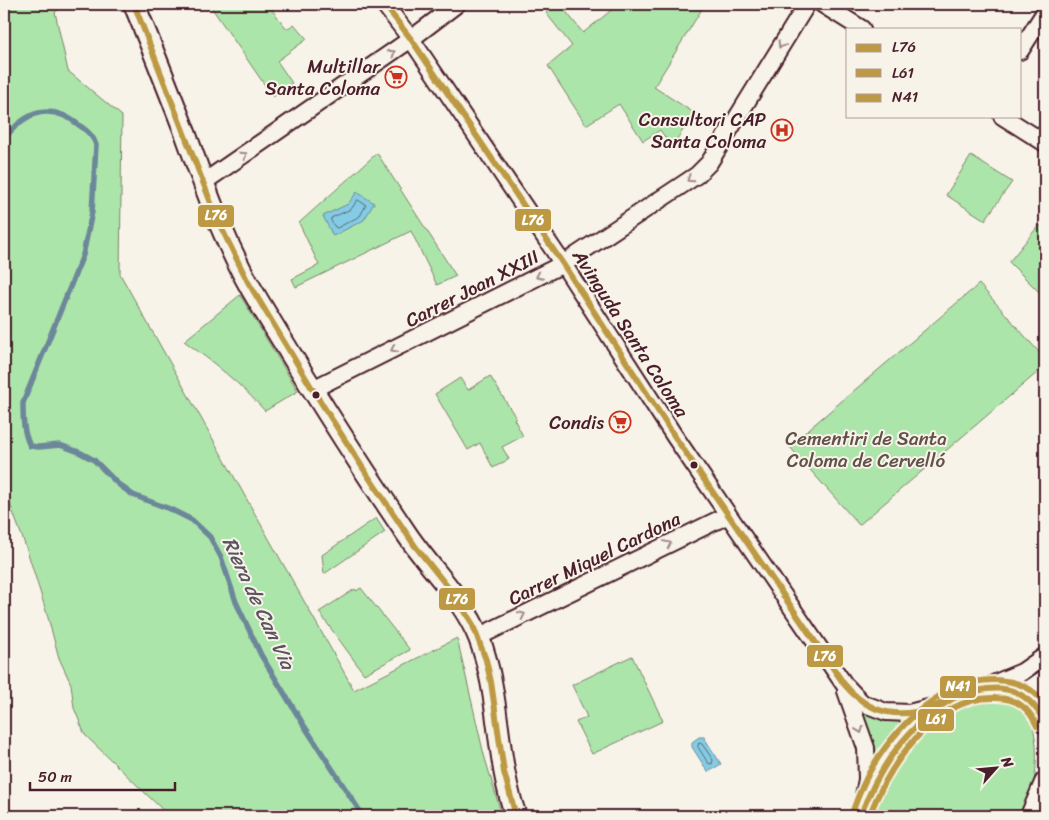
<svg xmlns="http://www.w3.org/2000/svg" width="1049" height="820" font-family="Sriracha,sans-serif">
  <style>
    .green { fill: #ace5a9; stroke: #7b826a }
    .water { fill: #83cce4; stroke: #6c879a }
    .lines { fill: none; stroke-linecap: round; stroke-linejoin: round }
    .shore { stroke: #616475; stroke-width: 1 }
    .stream { stroke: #6c879a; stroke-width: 5.5 }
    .minor-casing { stroke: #4a1f2b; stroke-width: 20 }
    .tertiary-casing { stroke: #4a1f2b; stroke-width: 24 }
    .minor { stroke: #f7f3e8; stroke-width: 16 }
    .tertiary { stroke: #f7f3e8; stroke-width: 20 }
    .bus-1-casing { stroke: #f7f3e8; stroke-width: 10 }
    .bus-2-casing { stroke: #f7f3e8; stroke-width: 10 }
    .bus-3-casing { stroke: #f7f3e8; stroke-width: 10 }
    .bus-1 { stroke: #bc9942; stroke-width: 6 }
    .bus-2 { stroke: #bc9942; stroke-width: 6 }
    .bus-3 { stroke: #bc9942; stroke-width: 6 }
    .oneway { stroke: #a0898a }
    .bus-dot { fill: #4a1f2b; stroke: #f7f3e8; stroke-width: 2 }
    .labels { text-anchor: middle; stroke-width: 4; stroke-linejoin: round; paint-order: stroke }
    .poi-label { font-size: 19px; fill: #4a1f2b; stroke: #f7f3e8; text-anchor: end }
    .street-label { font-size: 19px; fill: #4a1f2b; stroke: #f7f3e8 }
    .park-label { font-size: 19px; fill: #62504a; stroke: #f7f3e8 }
    .water-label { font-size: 20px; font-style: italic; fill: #5b5362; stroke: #f7f3e8 }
    .line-badge { stroke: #f7f3e8; stroke-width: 2 }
    .badge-label { font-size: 14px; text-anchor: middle; font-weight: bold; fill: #fff }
  </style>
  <rect width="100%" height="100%" fill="#f7f3e8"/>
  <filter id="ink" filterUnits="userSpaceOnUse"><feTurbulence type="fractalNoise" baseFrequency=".02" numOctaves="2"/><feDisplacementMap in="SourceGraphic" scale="10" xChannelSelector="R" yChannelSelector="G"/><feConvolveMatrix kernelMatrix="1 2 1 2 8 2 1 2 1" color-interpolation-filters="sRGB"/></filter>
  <g filter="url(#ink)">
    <path class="green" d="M4,4H66L55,12L68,71L122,116L120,274L354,690L457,638L484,755L502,816H169L85,735L74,708L71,684L59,658L47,614L27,550L4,488Z
      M209,4H279L272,10L287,29L294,24L307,39L277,61L292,83L273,97Z
      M557,4H560L583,33L619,4H705L654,87L694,113L672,147L660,130L643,141L619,104L586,125L548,66L572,46L546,13Z
      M377,153L456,276L437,285L411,231L296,287L292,279L319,265L299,223Z
      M971,156L1012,182L985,220L946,195Z
      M1039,225L1045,229V298L1009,262Z
      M979,284L1045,359V366L859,525L789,446Z
      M240,295L298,391L265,411C241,384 213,362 184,341Z
      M490,376L516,418L514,419L523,436L502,447L509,459L493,468L480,443L468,450L435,394L460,378L468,390Z
      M376,518L385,532L324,574L322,555Z
      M361,588L410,650L364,674L319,612L355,589L356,591Z
      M632,656L663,721L592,754L576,722L587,717L572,685Z
      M994,700C1025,702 1033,716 1036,745C1037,760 1036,778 1031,792C1028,800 1023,808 1018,816H873C900,758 925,710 994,700Z
      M862,712L885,720L901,721L903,722L876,756L874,754L869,732L860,713Z"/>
    <path class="water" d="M357,192L374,203L364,220L333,236L323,216L348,204Z
      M699,737H704L705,739L721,764L708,772L692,747V742Z"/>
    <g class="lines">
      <path class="shore" d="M358,200L366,205L360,216L337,228L335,227L331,221V218L351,209Z
        M699,743L702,744L713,760L712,764L708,763L698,747Z"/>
      <path class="stream" d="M4,139C26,111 50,102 79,125C87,131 93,135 96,145L92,212L83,255L23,403C23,418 23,432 30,446L39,447L60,445L79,452L94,460L118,484L133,495L170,509L192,520L210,537L221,557L236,602L261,655L303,724L363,816"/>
      <g class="minor-casing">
        <path id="minor" d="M384,4L411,39L563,264L675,437L844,684L862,703L886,712L909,713L940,705
          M822,4L862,29
          M1020,51L1045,12
          M1002,116L1045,143
          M204,182L411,39L457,4
          M313,389L563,264L697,175L709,163L807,4
          M478,637L728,515
          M986,687L1022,672L1045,656
          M846,691L866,748L867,779L864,795"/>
      </g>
      <g class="tertiary-casing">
        <path id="tertiary" d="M134,4C152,47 169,91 186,135C207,193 227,250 259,302C306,380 355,458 406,533C429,568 463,598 479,638C501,695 495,759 516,816
          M860,816C864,806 868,795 873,784C892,745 936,696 981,689C987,688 994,689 1000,689C1022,689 1038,703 1045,723
          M1031,816L1045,783"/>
      </g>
      <use href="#minor" class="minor"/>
      <use href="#tertiary" class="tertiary"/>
      <g class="bus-1-casing">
        <path id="bus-1" d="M134,4L218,221L248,282L313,390L368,476L415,546L455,596L472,623L486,660L491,682L504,772L516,816
          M384,4L411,39L563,264L675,437L844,684C863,707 885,717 915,712C929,710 941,703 954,698C993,683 1025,682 1045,723
          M860,816C880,766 906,726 954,698"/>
      </g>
      <g class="bus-2-casing">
        <path id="bus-2" d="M869,816C889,766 934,695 996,698C1017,698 1029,708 1037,726"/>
      </g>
      <g class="bus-3-casing">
        <path id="bus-3" d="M852,813C858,796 865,779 874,764C900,723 944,678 996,680C1017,681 1032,687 1045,704"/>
      </g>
      <use href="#bus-1" class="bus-1"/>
      <use href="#bus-2" class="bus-2"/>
      <use href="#bus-3" class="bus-3"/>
    </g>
    <defs><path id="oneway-chevron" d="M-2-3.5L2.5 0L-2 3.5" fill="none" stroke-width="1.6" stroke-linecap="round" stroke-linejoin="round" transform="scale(1.25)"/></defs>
    <g class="oneway">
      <use href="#oneway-chevron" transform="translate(781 45) rotate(121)"/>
      <use href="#oneway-chevron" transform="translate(392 53) rotate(-35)"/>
      <use href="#oneway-chevron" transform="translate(244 155) rotate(-35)"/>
      <use href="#oneway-chevron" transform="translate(690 179) rotate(146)"/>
      <use href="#oneway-chevron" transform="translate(539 276) rotate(153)"/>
      <use href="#oneway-chevron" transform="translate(394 349) rotate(153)"/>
      <use href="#oneway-chevron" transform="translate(668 544) rotate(-26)"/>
      <use href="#oneway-chevron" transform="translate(522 615) rotate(-26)"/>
      <use href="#oneway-chevron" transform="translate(860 730) rotate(70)"/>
    </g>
  </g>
  <defs>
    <g id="supermarket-ring" transform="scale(1.125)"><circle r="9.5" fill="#f7f3e8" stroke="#c8321e" stroke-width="1.5"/><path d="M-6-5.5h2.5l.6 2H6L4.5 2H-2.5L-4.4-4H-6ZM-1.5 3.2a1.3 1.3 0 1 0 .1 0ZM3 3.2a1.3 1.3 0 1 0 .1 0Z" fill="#c8321e"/></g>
    <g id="hospital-ring" transform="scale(1.125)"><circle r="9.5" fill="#f7f3e8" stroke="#c8321e" stroke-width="1.5"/><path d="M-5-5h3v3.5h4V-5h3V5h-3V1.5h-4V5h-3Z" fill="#c8321e"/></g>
  </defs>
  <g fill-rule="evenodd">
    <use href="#supermarket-ring" x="396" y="77"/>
    <use href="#hospital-ring" x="782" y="130"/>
    <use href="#supermarket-ring" x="620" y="422"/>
  </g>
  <g class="bus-dot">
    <circle cx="316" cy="395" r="4.5"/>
    <circle cx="694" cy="465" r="4.5"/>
  </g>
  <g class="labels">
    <g class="poi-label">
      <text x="380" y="73">Multillar<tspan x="380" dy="22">Santa Coloma</tspan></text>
      <text x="766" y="126">Consultori CAP<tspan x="766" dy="22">Santa Coloma</tspan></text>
      <text x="604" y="429">Condis</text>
    </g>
    <g class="street-label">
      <text transform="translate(472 288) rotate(-27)" y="7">Carrer Joan XXIII</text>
      <text transform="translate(631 333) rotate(57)" y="7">Avinguda Santa Coloma</text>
      <text transform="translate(594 558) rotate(-26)" y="7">Carrer Miquel Cardona</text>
    </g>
    <g class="park-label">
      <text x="866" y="445">Cementiri de Santa<tspan x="866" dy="22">Coloma de Cervelló</tspan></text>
    </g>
    <g class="water-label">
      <text transform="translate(259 603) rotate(65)" y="7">Riera de Can Via</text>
    </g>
  </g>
  <g class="line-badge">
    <rect x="197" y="204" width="38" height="24" rx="5" fill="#bc9942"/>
    <rect x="514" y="208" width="38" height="24" rx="5" fill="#bc9942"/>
    <rect x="438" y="587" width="38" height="24" rx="5" fill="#bc9942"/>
    <rect x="806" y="644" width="38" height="24" rx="5" fill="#bc9942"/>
    <rect x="939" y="675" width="38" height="24" rx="5" fill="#bc9942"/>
    <rect x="917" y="708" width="38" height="24" rx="5" fill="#bc9942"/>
  </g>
  <g class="badge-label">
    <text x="216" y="220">L76</text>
    <text x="533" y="225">L76</text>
    <text x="457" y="604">L76</text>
    <text x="825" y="661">L76</text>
    <text x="958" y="691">N41</text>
    <text x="936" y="724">L61</text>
  </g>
  <rect width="1049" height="820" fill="none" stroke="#f7f3e8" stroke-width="20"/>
  <rect x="10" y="10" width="1029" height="800" fill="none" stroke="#4a1f2b" stroke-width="2" filter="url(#ink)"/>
  <rect x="846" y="28" width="175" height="90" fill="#f7f3e8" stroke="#b29e9c"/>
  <rect x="856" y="44" width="25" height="8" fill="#bc9942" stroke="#b29e9c"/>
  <text x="892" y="52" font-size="15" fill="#4a1f2b">L76</text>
  <rect x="856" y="69" width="25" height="8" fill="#bc9942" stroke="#b29e9c"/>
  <text x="892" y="78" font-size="15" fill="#4a1f2b">L61</text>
  <rect x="856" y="94" width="25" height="8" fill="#bc9942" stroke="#b29e9c"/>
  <text x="892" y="102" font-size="15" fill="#4a1f2b">N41</text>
  <g transform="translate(996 768) rotate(63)" stroke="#f7f3e8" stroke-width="4" paint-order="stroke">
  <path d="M0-4L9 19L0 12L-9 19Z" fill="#4a1f2b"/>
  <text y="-8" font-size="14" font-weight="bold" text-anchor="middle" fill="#4a1f2b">N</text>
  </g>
  <path d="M30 782v8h145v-8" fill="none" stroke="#4a1f2b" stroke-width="2.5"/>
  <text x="38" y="782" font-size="15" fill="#4a1f2b" stroke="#f7f3e8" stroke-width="4" paint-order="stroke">50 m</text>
</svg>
